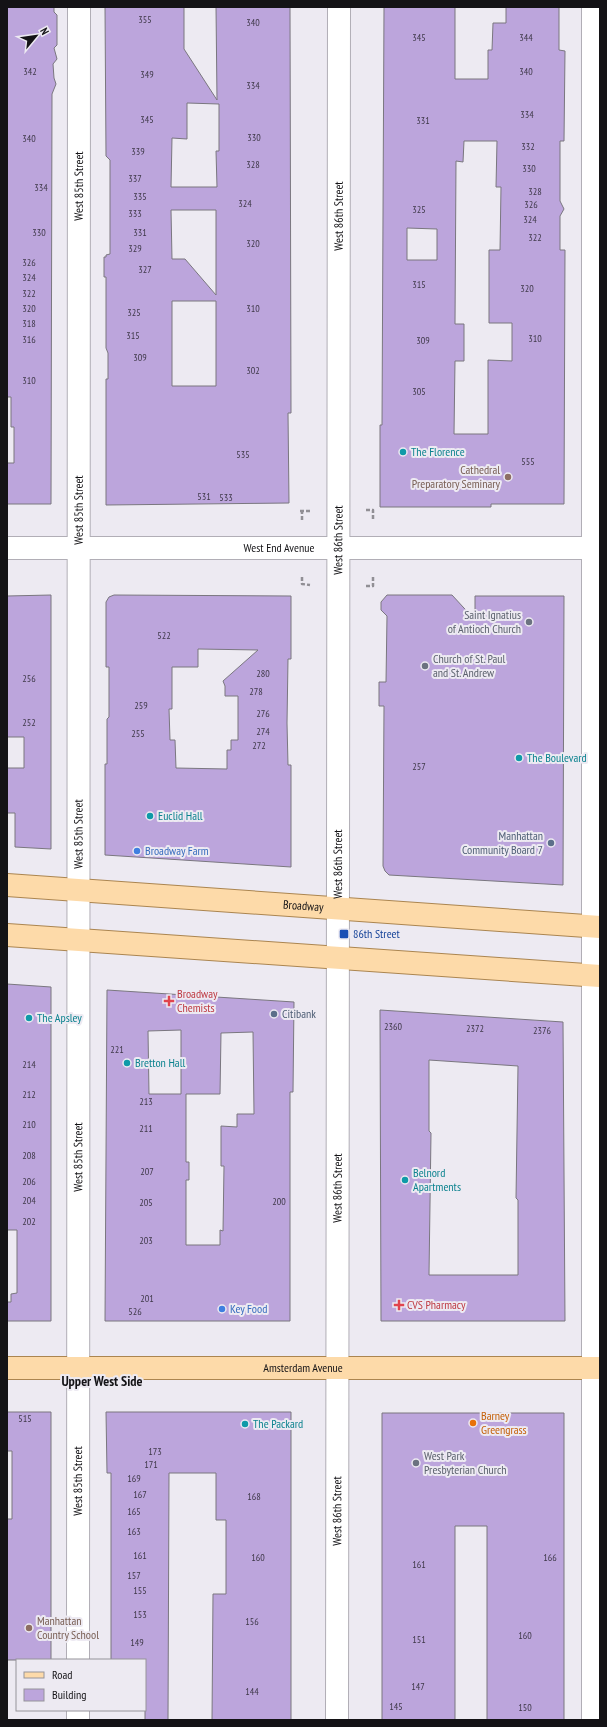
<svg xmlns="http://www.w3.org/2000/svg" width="607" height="1727" font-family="'PT Sans Narrow',sans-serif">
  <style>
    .building { fill: #bca5dc; stroke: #7a777f; fill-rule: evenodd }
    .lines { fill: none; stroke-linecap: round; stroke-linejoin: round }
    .minor-casing { stroke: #b1aeb6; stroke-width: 24 }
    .tertiary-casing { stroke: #b1aeb6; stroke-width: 24 }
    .secondary-casing { stroke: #b1aeb6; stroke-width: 24 }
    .primary-casing { stroke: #ab8550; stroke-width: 24 }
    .path { stroke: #918f95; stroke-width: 2.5; stroke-dasharray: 4 2; stroke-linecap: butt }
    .minor { stroke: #fff; stroke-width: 22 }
    .tertiary { stroke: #fff; stroke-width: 22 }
    .secondary { stroke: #fff; stroke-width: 22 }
    .primary { stroke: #fddaa9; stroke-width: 22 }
    .culture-dot { fill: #0f9aa8; stroke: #edeaf2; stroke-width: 1.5 }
    .education-dot { fill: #8d6e63; stroke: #edeaf2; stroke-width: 1.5 }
    .worship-dot { fill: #6b7280; stroke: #edeaf2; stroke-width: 1.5 }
    .service-dot { fill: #5c6f8a; stroke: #edeaf2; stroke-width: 1.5 }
    .shop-dot { fill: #3f7fe0; stroke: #edeaf2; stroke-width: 1.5 }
    .transit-dot { fill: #1a4fb4; stroke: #edeaf2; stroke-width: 1.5 }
    .health-dot { fill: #e0444e; stroke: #edeaf2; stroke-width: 1.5 }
    .food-dot { fill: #e8710a; stroke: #edeaf2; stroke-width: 1.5 }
    .labels { text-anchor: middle; stroke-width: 4; stroke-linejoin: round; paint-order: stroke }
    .number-label { font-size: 10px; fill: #3e3848 }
    .street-label { font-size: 12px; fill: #141316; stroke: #edeaf2 }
    .culture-label { font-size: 12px; fill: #0d838f; stroke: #edeaf2; text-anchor: start }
    .education-label { font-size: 12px; fill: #785e54; stroke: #edeaf2; text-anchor: end }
    .worship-label { font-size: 12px; fill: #5b616d; stroke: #edeaf2; text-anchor: start }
    .service-label { font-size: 12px; fill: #4e5e75; stroke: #edeaf2; text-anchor: end }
    .shop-label { font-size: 12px; fill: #366cbe; stroke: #edeaf2; text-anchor: start }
    .transit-label { font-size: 12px; fill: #164399; stroke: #edeaf2; text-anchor: start }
    .health-label { font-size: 12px; fill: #be3a42; stroke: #edeaf2; text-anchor: start }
    .food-label { font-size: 12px; fill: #c56008; stroke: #edeaf2; text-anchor: start }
    .quarter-label { font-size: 14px; font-weight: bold; fill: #141316; stroke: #edeaf2 }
  </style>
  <rect width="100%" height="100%" fill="#edeaf2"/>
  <path class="building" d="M7,7H54V12L57,15V45L54,48L57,59L53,64L54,78L56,84L52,94L51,504H7V463H14V427H11V397H7Z
    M105,7H184V49L217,100L216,7H290L291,413H288L289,503L106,505V379H108V353L106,348V277H104V257H106V255L110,254V160L106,156ZM187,103L219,104V151H216L217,187H171L172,138L187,139ZM171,210H216V295L185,259H172ZM172,301H216V386H172Z
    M384,7H455V79H488V50H492L493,23H506V7H559V50L565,51L564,141H560V201L564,209L560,216V250H565L564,504H491V507H380V425H382ZM464,141H497L496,187H501L500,250H489V323H512V361L488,360V434H454L455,361H464V324H455L456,161L463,162ZM407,228L437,229V260H407Z
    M51,595V849L15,847V813H7V768H24V737H7V596Z
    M114,595L291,596V659H288L287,723L288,765H291V867L105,855V764H107V719L109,717V667H106V602L109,597ZM198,649L258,650L223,681L225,686V696H238V740H231V750H227V769L176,768L175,740H170L169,709H172V667H198Z
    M387,595H452L475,620V596H564L563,885L389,875L385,871L383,866L384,706H379V682H386L387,616L381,610V602Z
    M7,984L51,987V1321H7V1302H11V1294L17,1293V1230H7Z
    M107,990L294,1002L293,1092H290V1321H105ZM181,1030V1094H149L148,1031ZM253,1032L254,1114H237V1127L221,1126V1166H224L223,1231L220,1230V1245H186V1180H189V1162H186V1094H220L221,1033Z
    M380,1010L563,1022L565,1321H381ZM429,1060L518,1066L516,1198L518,1200V1275H429L431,1133L429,1131Z
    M7,1412H51V1660H7V1519H12V1451H7Z
    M106,1412H291V1720H212L213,1594H226V1520H216V1473H169L168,1720H145V1660H111V1473H107Z
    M382,1413H564V1720H487V1526H455V1720H382Z"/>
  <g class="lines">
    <g class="minor-casing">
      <g id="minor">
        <path id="s1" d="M78,1660L79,7"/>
        <path d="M78,1720V1710"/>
        <path d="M593,1720V7"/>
      </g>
    </g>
    <g class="tertiary-casing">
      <g id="tertiary">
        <path id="s2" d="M7,548H600"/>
      </g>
    </g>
    <g class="secondary-casing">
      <g id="secondary">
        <path id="s3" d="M337,1720L339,7"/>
      </g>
    </g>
    <g class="primary-casing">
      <g id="primary">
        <path id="s4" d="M7,885L600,927"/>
        <path d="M7,935L600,976"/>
        <path id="s5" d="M7,1368H600"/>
      </g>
    </g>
    <path class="path" d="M366,510H373V520
      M300,511H311
      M302,520V511
      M302,577V584L310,585
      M366,586H373V576"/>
    <use href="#minor" class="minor"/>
    <use href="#tertiary" class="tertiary"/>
    <use href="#secondary" class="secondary"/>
    <use href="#primary" class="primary"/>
  </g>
  <g class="culture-dot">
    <circle cx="403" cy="452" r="4"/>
    <circle cx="519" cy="758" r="4"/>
    <circle cx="150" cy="816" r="4"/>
    <circle cx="29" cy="1018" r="4"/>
    <circle cx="127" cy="1063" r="4"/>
    <circle cx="405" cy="1180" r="4"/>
    <circle cx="245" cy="1424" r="4"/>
  </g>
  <g class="education-dot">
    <circle cx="508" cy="477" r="4"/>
    <circle cx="29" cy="1628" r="4"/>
  </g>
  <g class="worship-dot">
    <circle cx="529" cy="622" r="4"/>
    <circle cx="425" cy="666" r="4"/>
    <circle cx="416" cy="1463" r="4"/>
  </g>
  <g class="service-dot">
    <circle cx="551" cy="843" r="4"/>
    <circle cx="274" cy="1014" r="4"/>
  </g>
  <g class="shop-dot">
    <circle cx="137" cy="851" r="4"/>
    <circle cx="222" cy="1309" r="4"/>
  </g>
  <rect class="transit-dot" x="339" y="929" width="10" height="10" rx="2"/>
  <g class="health-dot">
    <path d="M167 995h4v4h4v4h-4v4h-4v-4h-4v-4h4z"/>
    <path d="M397 1299h4v4h4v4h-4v4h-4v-4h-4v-4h4z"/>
  </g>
  <circle class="food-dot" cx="473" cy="1423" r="4"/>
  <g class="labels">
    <g class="number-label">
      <text x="145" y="23">355</text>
      <text x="253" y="26">340</text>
      <text x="419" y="41">345</text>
      <text x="526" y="41">344</text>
      <text x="30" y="75">342</text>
      <text x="526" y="75">340</text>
      <text x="147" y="78">349</text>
      <text x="253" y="89">334</text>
      <text x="527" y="118">334</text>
      <text x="147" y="123">345</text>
      <text x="423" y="124">331</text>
      <text x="254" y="141">330</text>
      <text x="29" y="142">340</text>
      <text x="528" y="150">332</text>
      <text x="138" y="155">339</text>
      <text x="253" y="168">328</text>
      <text x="529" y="172">330</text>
      <text x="135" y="182">337</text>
      <text x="41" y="191">334</text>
      <text x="535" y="195">328</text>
      <text x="140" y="200">335</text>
      <text x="245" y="207">324</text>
      <text x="531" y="208">326</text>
      <text x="419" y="213">325</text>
      <text x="135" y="217">333</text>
      <text x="530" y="223">324</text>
      <text x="39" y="236">330</text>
      <text x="140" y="236">331</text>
      <text x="535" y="241">322</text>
      <text x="253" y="247">320</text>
      <text x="135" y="252">329</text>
      <text x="29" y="266">326</text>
      <text x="145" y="273">327</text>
      <text x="29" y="281">324</text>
      <text x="419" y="288">315</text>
      <text x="527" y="292">320</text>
      <text x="29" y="297">322</text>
      <text x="29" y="312">320</text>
      <text x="253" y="312">310</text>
      <text x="134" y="316">325</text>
      <text x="29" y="327">318</text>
      <text x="133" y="339">315</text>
      <text x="535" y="342">310</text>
      <text x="29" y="343">316</text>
      <text x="423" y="344">309</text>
      <text x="140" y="361">309</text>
      <text x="253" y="374">302</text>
      <text x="29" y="384">310</text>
      <text x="419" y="395">305</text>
      <text x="243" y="458">535</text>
      <text x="528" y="465">555</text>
      <text x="204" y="500">531</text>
      <text x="226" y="501">533</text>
      <text x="164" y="639">522</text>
      <text x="263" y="677">280</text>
      <text x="29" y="682">256</text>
      <text x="256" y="695">278</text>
      <text x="141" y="709">259</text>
      <text x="263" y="717">276</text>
      <text x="29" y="726">252</text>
      <text x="263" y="735">274</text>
      <text x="138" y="737">255</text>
      <text x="259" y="749">272</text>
      <text x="419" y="770">257</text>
      <text x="393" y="1030">2360</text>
      <text x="475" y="1032">2372</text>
      <text x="542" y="1034">2376</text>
      <text x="117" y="1053">221</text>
      <text x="29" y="1068">214</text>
      <text x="29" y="1098">212</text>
      <text x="146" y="1105">213</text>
      <text x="29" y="1128">210</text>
      <text x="146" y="1132">211</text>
      <text x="29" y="1159">208</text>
      <text x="147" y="1175">207</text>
      <text x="29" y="1185">206</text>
      <text x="29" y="1204">204</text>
      <text x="279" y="1205">200</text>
      <text x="146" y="1206">205</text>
      <text x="29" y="1225">202</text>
      <text x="146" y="1244">203</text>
      <text x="147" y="1302">201</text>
      <text x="135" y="1315">526</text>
      <text x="25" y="1422">515</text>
      <text x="155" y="1455">173</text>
      <text x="151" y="1468">171</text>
      <text x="134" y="1482">169</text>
      <text x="140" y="1498">167</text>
      <text x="254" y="1500">168</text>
      <text x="134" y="1515">165</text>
      <text x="134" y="1535">163</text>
      <text x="140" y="1559">161</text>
      <text x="258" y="1561">160</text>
      <text x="550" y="1561">166</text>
      <text x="419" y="1568">161</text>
      <text x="134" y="1579">157</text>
      <text x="140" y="1594">155</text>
      <text x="140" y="1618">153</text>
      <text x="252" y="1625">156</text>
      <text x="525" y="1639">160</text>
      <text x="419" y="1643">151</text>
      <text x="137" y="1646">149</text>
      <text x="418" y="1690">147</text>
      <text x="252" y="1695">144</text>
      <text x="396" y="1710">145</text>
      <text x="525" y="1711">150</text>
    </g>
    <g class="street-label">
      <text dy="4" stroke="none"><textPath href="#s1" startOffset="1474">West 85th Street</textPath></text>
      <text dy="4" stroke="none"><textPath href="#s3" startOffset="1504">West 86th Street</textPath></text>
      <text dy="4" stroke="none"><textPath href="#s1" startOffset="1150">West 85th Street</textPath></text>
      <text dy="4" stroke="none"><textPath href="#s3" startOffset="1180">West 86th Street</textPath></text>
      <text dy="4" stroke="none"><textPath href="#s2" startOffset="272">West End Avenue</textPath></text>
      <text dy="4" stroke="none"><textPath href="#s1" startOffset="826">West 85th Street</textPath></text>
      <text dy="4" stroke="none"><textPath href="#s3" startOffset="856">West 86th Street</textPath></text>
      <text dy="4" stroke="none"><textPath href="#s4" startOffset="297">Broadway</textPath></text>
      <text dy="4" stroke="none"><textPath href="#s1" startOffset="503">West 85th Street</textPath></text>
      <text dy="4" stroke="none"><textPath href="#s3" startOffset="532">West 86th Street</textPath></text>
      <text dy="4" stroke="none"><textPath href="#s5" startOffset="296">Amsterdam Avenue</textPath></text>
      <text dy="4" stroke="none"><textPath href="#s1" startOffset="179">West 85th Street</textPath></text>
      <text dy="4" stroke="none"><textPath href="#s3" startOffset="209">West 86th Street</textPath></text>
    </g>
    <g class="culture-label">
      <text x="411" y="456">The Florence</text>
      <text x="527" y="762">The Boulevard</text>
      <text x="158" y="820">Euclid Hall</text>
      <text x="37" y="1022">The Apsley</text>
      <text x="135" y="1067">Bretton Hall</text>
      <text x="413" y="1177">Belnord<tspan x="413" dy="14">Apartments</tspan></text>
      <text x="253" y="1428">The Packard</text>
    </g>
    <g class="education-label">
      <text x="500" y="474">Cathedral<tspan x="500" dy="14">Preparatory Seminary</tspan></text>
      <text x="37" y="1625" text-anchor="start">Manhattan<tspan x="37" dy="14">Country School</tspan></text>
    </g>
    <g class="worship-label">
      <text x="521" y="619" text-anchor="end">Saint Ignatius<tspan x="521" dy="14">of Antioch Church</tspan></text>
      <text x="433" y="663">Church of St. Paul<tspan x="433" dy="14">and St. Andrew</tspan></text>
      <text x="424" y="1460">West Park<tspan x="424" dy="14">Presbyterian Church</tspan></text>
    </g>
    <g class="service-label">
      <text x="543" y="840">Manhattan<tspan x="543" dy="14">Community Board 7</tspan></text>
      <text x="282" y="1018" text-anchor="start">Citibank</text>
    </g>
    <g class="shop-label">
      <text x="145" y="855">Broadway Farm</text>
      <text x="230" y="1313">Key Food</text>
    </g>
    <g class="transit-label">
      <text x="353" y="938">86th Street</text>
    </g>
    <g class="health-label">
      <text x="177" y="998">Broadway<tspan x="177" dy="14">Chemists</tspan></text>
      <text x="407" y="1309">CVS Pharmacy</text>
    </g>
    <g class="food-label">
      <text x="481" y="1420">Barney<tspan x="481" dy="14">Greengrass</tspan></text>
    </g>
    <g class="quarter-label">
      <text x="102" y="1386">Upper West Side</text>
    </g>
  </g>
  <rect width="607" height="1727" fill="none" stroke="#141316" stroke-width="16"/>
  <rect x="16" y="1659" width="130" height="52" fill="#edeaf2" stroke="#96949a"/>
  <rect x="24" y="1672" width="20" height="6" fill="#fddaa9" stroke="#96949a"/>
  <text x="52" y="1679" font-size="12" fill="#141316">Road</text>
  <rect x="24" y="1689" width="20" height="12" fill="#bca5dc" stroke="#96949a"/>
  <text x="52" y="1699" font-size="12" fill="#141316">Building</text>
  <g transform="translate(36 36) rotate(61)" stroke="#edeaf2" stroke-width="3" paint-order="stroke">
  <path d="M0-3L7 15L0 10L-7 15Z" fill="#141316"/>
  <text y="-6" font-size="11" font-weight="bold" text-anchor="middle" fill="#141316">N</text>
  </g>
</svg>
